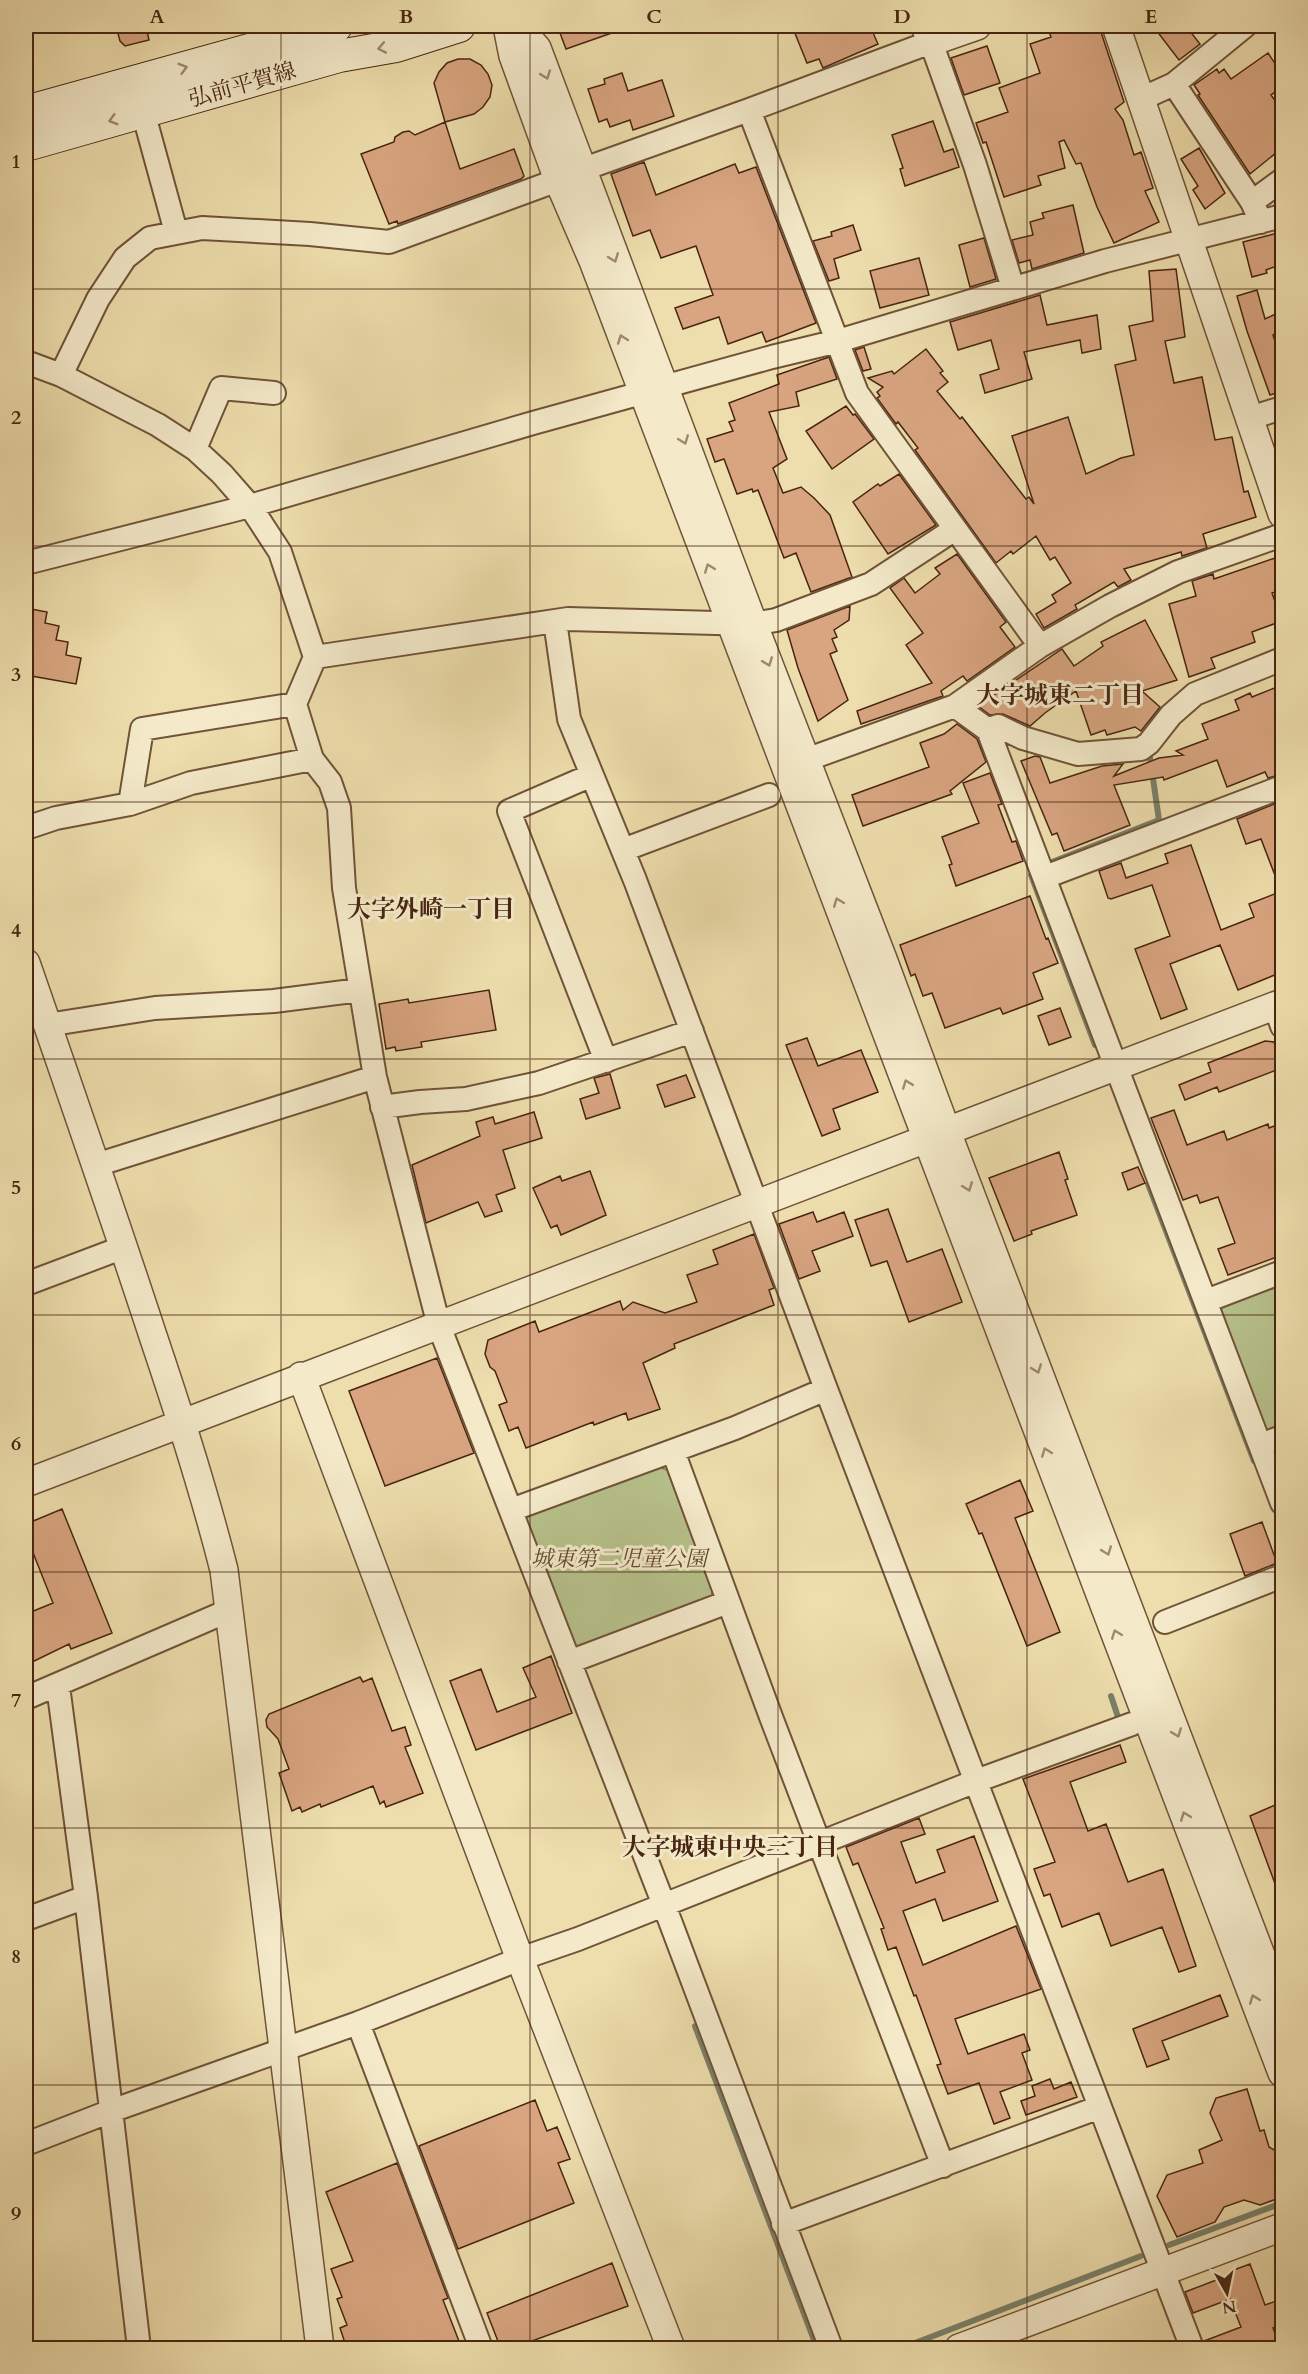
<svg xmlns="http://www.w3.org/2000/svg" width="1308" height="2374" font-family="Cardo,'Noto Serif JP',serif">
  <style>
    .green { fill: #b7c18b; stroke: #7f734e; stroke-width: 1.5 }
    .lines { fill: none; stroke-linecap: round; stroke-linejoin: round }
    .stream { stroke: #79806a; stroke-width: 6 }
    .building { fill: #d8a580; stroke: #472511; stroke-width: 1.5 }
    .minor-casing { stroke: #715338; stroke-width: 26 }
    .tertiary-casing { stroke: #715338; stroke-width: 30 }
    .secondary-casing { stroke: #472511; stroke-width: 34 }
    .minor { stroke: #f4eaca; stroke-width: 22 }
    .tertiary { stroke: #f4eaca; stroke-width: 27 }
    .secondary { stroke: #f4eaca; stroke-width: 32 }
    .oneway { stroke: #9e886e }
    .grid { fill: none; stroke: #472511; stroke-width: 1.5; stroke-opacity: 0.55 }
    .labels { text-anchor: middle; stroke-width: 6; stroke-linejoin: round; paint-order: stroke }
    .street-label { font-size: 22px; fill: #472511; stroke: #f4eaca }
    .park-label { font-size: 22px; font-style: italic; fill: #634c30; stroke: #f4eaca }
    .neighbourhood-label { font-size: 24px; font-weight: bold; fill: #472511; stroke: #f4eaca }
    .neatline { fill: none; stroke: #472511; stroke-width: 2 }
    .grid-label { font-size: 20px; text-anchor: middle; font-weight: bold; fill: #472511 }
  </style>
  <rect width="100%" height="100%" fill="#eedead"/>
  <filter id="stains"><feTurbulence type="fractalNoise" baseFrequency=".00333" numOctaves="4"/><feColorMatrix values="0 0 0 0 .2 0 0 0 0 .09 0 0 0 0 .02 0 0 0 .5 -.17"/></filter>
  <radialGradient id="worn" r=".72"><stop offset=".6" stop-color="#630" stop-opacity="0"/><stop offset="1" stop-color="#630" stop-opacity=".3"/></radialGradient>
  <path class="green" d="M1282,1278V1431H1264L1219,1309L1221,1301Z
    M656,1466L667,1470L713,1590L709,1602L584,1649L572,1645L526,1519L532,1511Z"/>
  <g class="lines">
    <path class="stream" d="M1052,862L1159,820L1150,758
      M1031,875L1095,1045
      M1148,1184L1254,1461
      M1111,1696L1119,1720L1115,1721
      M695,2026L817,2348
      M1169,2245L1282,2203
      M902,2348L1141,2256"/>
  </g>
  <path class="building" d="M116,26H146L149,40L125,46L120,41Z
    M582,26H625L626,28L566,49L560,33Z
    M792,26H870L878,44L823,68L819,59L807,63Z
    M1047,26H1099L1124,102L1115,109L1123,120L1134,155L1141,152L1153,188L1145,191L1159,222L1114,243L1097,207L1081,163L1076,164L1064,140L1059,142L1065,168L1038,176L1041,185L1004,197L986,142L983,143L976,123L1008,112L999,88L1040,73L1030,44L1051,37Z
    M1153,26H1186L1200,44L1179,60Z
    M987,46L1000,83L964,95L951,58Z
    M1268,53L1282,74V87L1271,95L1282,110V148L1250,174L1198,95L1200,94L1194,85L1217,69L1219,73L1224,69L1231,79Z
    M458,59H470L481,65L488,74L492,85L490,97L483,107L474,114L445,122L434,83L439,72L447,63Z
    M622,73L628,91L662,80L674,116L633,130L630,120L610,127L607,119L599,122L588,89L605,84L604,79Z
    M933,121L944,152L953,149L959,167L905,186L900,169L903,168L892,135Z
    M445,122L460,169L514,149L524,176L521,179L398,224L397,221L389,224L361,154L394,142L395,137L403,132L409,131L415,135Z
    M1199,148L1225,193L1205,209L1193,190L1198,186L1181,159Z
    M644,162L656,195L735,164L739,173L756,167L816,323L766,342L762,332L728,344L719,317L683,329L675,308L713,295L696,246L661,258L650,230L633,236L611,174Z
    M1073,205L1084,253L1032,269L1030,260L1019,263L1012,240L1033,235L1030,222L1044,218L1042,213Z
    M853,225L861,250L834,259L839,278L829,281L813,241L832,236L831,232Z
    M1282,232V264L1266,270L1267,273L1252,277L1243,242Z
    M984,238L996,279L970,287L959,245Z
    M919,258L929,295L880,308L870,271Z
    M1176,269L1185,337L1165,341L1174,383L1202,377L1215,440L1232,437L1244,492L1248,491L1256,517L1203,534L1207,548L1182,556L1181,552L1124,569L1131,580L1118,587L1114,582L1075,605L1077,609L1044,628L1036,614L1056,602L1052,595L1071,583L1055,557L1050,560L1036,536L1013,554L1011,551L996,563L915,450L918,448L898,422L896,424L877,398L880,396L877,392L883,387L868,378L892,371L894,374L926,349L943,371L940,373L948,382L937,391L960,419L962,417L1026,499L1029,497L1034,504L1012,436L1068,417L1086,474L1121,458L1134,455L1115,365L1136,360L1129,326L1153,321L1149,271Z
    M1257,290L1265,319L1282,311V331L1273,335L1282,363V391L1270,395L1247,331L1237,296Z
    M1040,295L1047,325L1097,315L1101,349L1082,353L1080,340L1024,352L1032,379L985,393L980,375L999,369L991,340L958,350L950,322Z
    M864,347L871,369L863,371L855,350Z
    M829,357L837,379L796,392L799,406L769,412L787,459L773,468L783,493L801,487L814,498L830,515L852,577L811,592L796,553L784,558L758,490L753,492L752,489L737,494L724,459L715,462L707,439L733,431L729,422L735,420L729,403L779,384L777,375Z
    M846,406L853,415L855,414L874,439L832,469L806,431Z
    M899,474L936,525L888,554L853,502L878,484L880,486Z
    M957,554L1006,622L1000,627L1015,647L967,681L963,676L941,691L943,696L861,724L857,711L932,683L906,645L923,633L890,588L904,578L915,593L940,574L935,568Z
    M1275,558L1282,579V590L1272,593L1282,621L1252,632L1255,642L1211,658L1215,668L1189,677L1169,604L1196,596L1192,581L1213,574L1214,579Z
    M850,606L849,620L834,630L837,637L832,639L837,651L830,654L848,700L818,721L798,668L787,630Z
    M26,608L47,612L45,623L59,626L56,640L68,642L66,655L81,658L76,684L26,675Z
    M1145,620L1177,680L1142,691L1160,707L1141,731L1135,727L1107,735L1105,730L1091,735L1076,691L1045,713L1030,726L1003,714L990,715L978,706L1062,649L1074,666L1103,646L1101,642Z
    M1282,685V774L1268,778L1265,772L1227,787L1217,760L1164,780L1163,777L1114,785L1130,825L1064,851L1057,833L1052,835L1021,761L1035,756L1040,757L1050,783L1102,766L1123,764L1114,776L1159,758L1183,755L1176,751L1208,739L1202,724L1239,710L1235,700L1250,693L1252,697Z
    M957,724L977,739L986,762L950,791L952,794L863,826L852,795L929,767L920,743L944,734Z
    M990,773L1002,804L998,805L1012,842L1016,841L1023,861L956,886L949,865L952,864L942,837L979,823L963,783Z
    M1282,801V890L1281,891L1261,839L1246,844L1237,819Z
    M1191,845L1221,930L1254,917L1249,904L1282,891V972L1238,990L1220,945L1170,964L1187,1009L1161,1019L1135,949L1170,936L1152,885L1111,899L1108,898L1099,871L1121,863L1126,878L1168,863L1165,854Z
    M1030,896L1046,939L1048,938L1058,963L1033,973L1043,999L1003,1014L1000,1008L945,1028L932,993L923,996L915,974L911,976L900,945Z
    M489,990L496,1030L421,1042L422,1047L396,1051L395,1047L386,1049L379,1004L408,999L409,1003Z
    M1060,1008L1071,1037L1049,1045L1038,1016Z
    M807,1038L818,1066L861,1050L878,1092L833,1109L840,1129L822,1136L786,1045Z
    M1265,1041L1274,1042L1282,1068L1219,1092L1217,1087L1185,1100L1179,1085L1211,1072L1208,1063Z
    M610,1074L620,1108L586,1119L580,1099L599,1093L594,1078Z
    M686,1075L695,1097L665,1107L657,1085Z
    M1174,1110L1187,1145L1224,1131L1227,1140L1268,1124L1269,1128L1282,1123V1255L1228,1275L1218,1249L1235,1243L1218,1197L1200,1203L1197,1195L1183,1200L1151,1118Z
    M534,1112L542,1138L503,1150L515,1188L496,1195L502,1211L485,1217L478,1202L426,1223L412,1165L480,1136L476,1122L493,1117L495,1124Z
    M1059,1152L1068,1179L1065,1180L1077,1215L1031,1231L1032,1234L1014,1241L989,1178Z
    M1138,1167L1145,1183L1128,1190L1122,1173Z
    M590,1171L606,1215L561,1235L557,1225L551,1228L533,1188L560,1176L562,1181Z
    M888,1209L907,1262L942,1249L962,1302L909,1322L887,1261L871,1266L855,1220Z
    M813,1212L817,1222L844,1212L853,1236L812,1251L820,1271L799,1279L779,1224Z
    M754,1234L774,1288L769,1290L774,1305L674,1344L675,1348L643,1363L660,1409L628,1420L626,1413L594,1425L593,1422L526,1448L518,1427L509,1431L499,1405L507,1402L495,1371L490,1367L485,1354L488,1340L535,1321L539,1332L620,1301L623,1310L633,1302L665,1313L697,1302L687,1275L718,1264L713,1250Z
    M437,1358L474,1453L385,1486L349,1391Z
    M1020,1480L1033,1511L1015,1518L1060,1632L1027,1646L982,1533L979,1534L966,1504Z
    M62,1509L112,1633L71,1649L69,1644L26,1665V1614L53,1603L26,1535V1524Z
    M1262,1522L1277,1563L1245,1576L1230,1534Z
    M551,1656L572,1713L476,1750L450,1681L481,1669L497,1712L536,1697L523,1668Z
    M360,1677L363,1682L372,1678L392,1731L405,1727L411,1745L405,1747L423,1793L386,1807L384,1801L380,1804L373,1786L321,1807L320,1804L302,1812L300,1807L292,1811L279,1773L289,1769L278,1739L267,1727L266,1720L269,1714Z
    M1120,1745L1126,1762L1070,1782L1088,1831L1106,1824L1128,1882L1163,1869L1196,1966L1179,1972L1162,1927L1111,1946L1099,1913L1062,1927L1050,1894L1044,1896L1034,1869L1055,1862L1023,1779Z
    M1282,1802V1899L1281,1900L1250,1816Z
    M919,1818L925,1834L901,1842L916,1883L945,1872L937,1850L974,1836L998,1901L943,1921L935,1899L903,1911L923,1965L1016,1926L1041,1989L955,2019L968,2054L1024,2034L1030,2050L1022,2053L1032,2080L1000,2092L1010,2118L994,2124L979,2083L948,2094L937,2065L941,2064L916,1995L914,1996L896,1947L888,1950L881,1929L884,1928L858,1863L853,1865L846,1847Z
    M1220,1995L1228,2016L1162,2041L1169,2059L1147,2067L1133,2029Z
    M1050,2079L1054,2089L1071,2082L1077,2097L1026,2115L1021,2101L1035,2096L1032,2086Z
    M1247,2089L1260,2131L1264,2130L1269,2147L1280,2153L1282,2158V2197L1260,2205L1244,2200L1224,2207L1215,2222L1177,2237L1157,2196L1167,2175L1203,2163L1199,2150L1222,2140L1210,2113L1216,2098Z
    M535,2100L547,2131L557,2127L570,2159L558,2163L574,2203L458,2249L419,2146Z
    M397,2163L448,2298L443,2300L462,2349H347L340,2328L347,2325L337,2299L342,2297L331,2269L353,2261L326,2192Z
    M612,2263L628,2306L510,2349H501L487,2313Z
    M1250,2264L1265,2305L1282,2299V2324L1273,2328L1281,2349H1205L1204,2341L1241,2327L1230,2299L1193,2313L1185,2292L1232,2274L1231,2271Z"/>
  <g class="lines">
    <g class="minor-casing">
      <path id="minor" d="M1174,84L1252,202L1261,222
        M139,97L176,232
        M1141,99L1174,84L1245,26
        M749,110L857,393L1040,646
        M581,170L749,110L931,42L975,165L1013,288
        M1252,202L1282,180
        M26,362L61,375L158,425L195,449L222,474L250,506L280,552L315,657L295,704L312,759L330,782L339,808L344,888L375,1077L439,1326L664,1905L831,2348
        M61,375L98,299L125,258L150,238L202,228L310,234L389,242L558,180
        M1250,418L1282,408
        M195,449L221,388L274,393
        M26,563L250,506L533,423L772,357L838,341L1105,261L1282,216
        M555,621L569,719L635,880L826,1389L1192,2348
        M315,657L568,619L753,624L776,620L871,584L955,529
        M955,706L988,730L1282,1503
        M988,730L998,726L1023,738L1078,754L1141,749L1149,743L1171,715L1195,694L1282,659
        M789,766L955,706L1040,646L1110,606L1178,572L1282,535
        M592,775L509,811L606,1061
        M130,804L191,783L312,759
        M26,828L56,818L130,804L142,729L295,704
        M623,850L769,795
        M1045,877L1282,787
        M1275,1006L1282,1026
        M47,1025L155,1008L274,1001L360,990
        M382,1107L420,1102L466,1099L539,1083L692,1031
        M96,1165L375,1077
        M26,1284L124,1247
        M1206,1301L1282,1272
        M1260,1445L1282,1437
        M673,1451L771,1717L943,2166
        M511,1510L735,1428L826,1389
        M1165,1622L1282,1576
        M569,1662L728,1602
        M58,1686L86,1897L139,2348
        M26,1698L230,1610
        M26,1919L86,1897
        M358,2023L481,2348
        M26,2144L111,2111L358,2023L520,1959L578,1939L976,1781L1132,1724
        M783,2224L1100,2107"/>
    </g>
    <g class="tertiary-casing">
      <path id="tertiary" d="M507,26L513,56L558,180L593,261L1282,2073
        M517,26L537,48L755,628L883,959L947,1132L1282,2010
        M925,26L931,42L977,26
        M1116,26L1282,514
        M26,963C69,1087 112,1211 153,1336C179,1413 204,1491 224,1570L320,2348
        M301,1376L520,1959L671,2348
        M26,1483L1282,1003
        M959,2348L1282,2227"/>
    </g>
    <g class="secondary-casing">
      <path id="secondary" d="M26,112L336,26
        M26,145L339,56L396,46L459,26"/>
    </g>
    <use href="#minor" class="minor"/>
    <use href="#tertiary" class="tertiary"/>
    <use href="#secondary" class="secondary"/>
  </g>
  <defs><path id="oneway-chevron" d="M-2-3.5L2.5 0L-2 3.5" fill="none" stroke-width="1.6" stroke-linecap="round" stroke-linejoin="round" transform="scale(1.5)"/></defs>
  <g class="oneway">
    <use href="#oneway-chevron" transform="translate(382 48) rotate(169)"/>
    <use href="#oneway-chevron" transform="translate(183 68) rotate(-16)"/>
    <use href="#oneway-chevron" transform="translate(546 75) rotate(70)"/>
    <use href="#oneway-chevron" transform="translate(113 120) rotate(164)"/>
    <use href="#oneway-chevron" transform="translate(614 258) rotate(69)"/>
    <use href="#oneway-chevron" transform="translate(622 339) rotate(-110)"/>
    <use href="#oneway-chevron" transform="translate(684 440) rotate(69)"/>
    <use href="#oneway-chevron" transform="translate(709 568) rotate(-111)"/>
    <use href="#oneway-chevron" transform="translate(768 662) rotate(69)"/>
    <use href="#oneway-chevron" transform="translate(838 902) rotate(-111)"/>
    <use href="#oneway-chevron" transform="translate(907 1084) rotate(-111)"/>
    <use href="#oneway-chevron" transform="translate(968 1187) rotate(69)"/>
    <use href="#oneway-chevron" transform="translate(1037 1369) rotate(69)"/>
    <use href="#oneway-chevron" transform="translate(1046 1452) rotate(-111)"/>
    <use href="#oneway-chevron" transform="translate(1107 1551) rotate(69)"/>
    <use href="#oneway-chevron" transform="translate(1116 1634) rotate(-111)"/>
    <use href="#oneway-chevron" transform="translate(1177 1733) rotate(69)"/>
    <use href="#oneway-chevron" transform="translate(1185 1816) rotate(-111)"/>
    <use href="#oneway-chevron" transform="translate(1254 1999) rotate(-111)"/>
  </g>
  <path class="grid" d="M281,26V2348M530,26V2348M778,26V2348M1027,26V2348M26,289H1282M26,546H1282M26,802H1282M26,1059H1282M26,1315H1282M26,1572H1282M26,1828H1282M26,2085H1282"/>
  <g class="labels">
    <g class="street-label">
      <text transform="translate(242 84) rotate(-16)" y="8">弘前平賀線</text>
    </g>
    <g class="park-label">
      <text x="619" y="1566">城東第二児童公園</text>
    </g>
    <g class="neighbourhood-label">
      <text x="1060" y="703">大字城東二丁目</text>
      <text x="431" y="917">大字外崎一丁目</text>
      <text x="730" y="1855">大字城東中央三丁目</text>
    </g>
  </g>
  <rect width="1308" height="2374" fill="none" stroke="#eedead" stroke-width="66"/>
  <g transform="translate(1227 2293) rotate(171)" stroke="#f4eaca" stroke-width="4.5" paint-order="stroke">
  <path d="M0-4.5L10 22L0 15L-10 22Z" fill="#472511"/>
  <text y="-9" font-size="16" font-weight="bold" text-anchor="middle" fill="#472511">N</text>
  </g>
  <rect x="33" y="33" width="1242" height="2308" class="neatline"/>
  <g class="grid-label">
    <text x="157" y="23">A</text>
    <text x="406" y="23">B</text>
    <text x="654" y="23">C</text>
    <text x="902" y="23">D</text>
    <text x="1151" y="23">E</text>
    <text x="16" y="168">1</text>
    <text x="16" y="424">2</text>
    <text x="16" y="681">3</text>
    <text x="16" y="937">4</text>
    <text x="16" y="1194">5</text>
    <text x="16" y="1450">6</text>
    <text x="16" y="1707">7</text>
    <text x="16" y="1963">8</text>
    <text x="16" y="2220">9</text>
  </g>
  <rect width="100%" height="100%" filter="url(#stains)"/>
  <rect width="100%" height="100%" fill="url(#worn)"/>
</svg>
